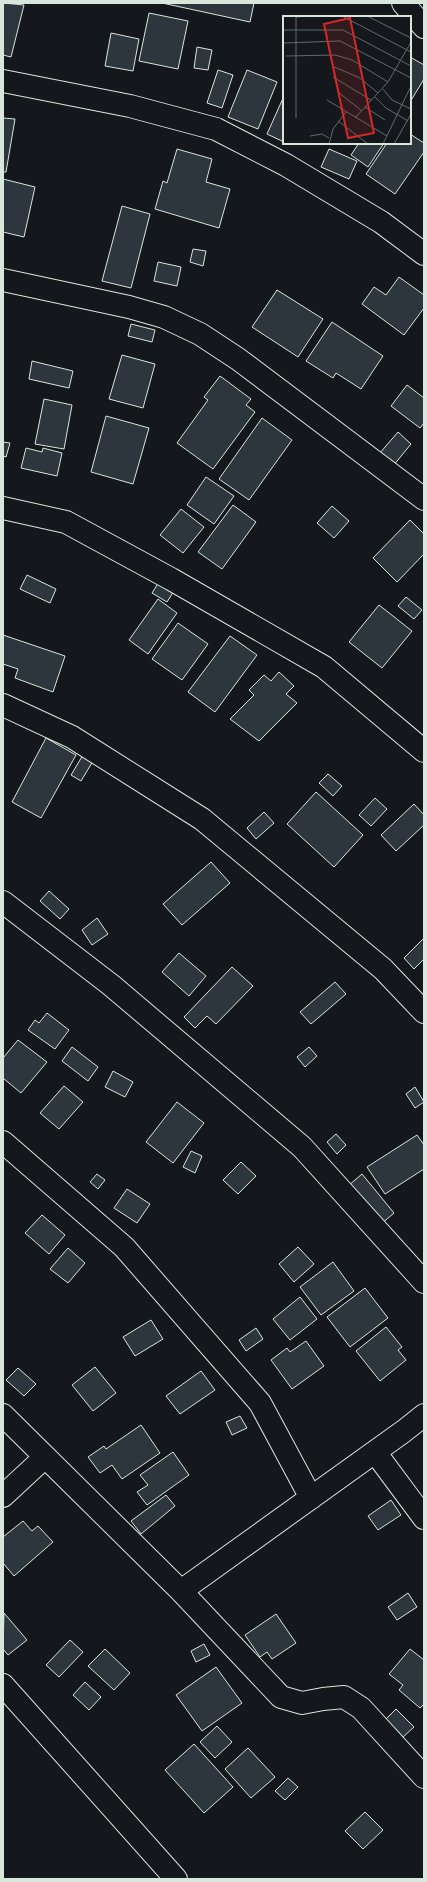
<svg xmlns="http://www.w3.org/2000/svg" width="427" height="1882" font-family="'Archivo Narrow',sans-serif">
  <style>
    .building { fill: #2c363c; stroke: #d8e6dc }
    .lines { fill: none; stroke-linecap: round; stroke-linejoin: round }
    .minor-casing { stroke: #d8e6dc; stroke-width: 24 }
    .minor { stroke: #14181c; stroke-width: 22 }
    .inset-road { fill: none; stroke: #626a69; stroke-width: 1 }
    .view { fill: #d62828; fill-opacity: 0.15; stroke: #d62828; stroke-width: 2 }
    .inset-edge { fill: none; stroke: #d8e6dc; stroke-width: 2 }
  </style>
  <rect width="100%" height="100%" fill="#14181c"/>
  <path class="building" d="M3,3L24,5L11,57L3,55Z
    M162,3H254L250,22Z
    M149,13L188,21L178,69L139,61Z
    M111,33L139,39L133,71L105,66Z
    M197,47L212,50L208,70L194,68Z
    M410,57L424,65V79L410,102Z
    M218,70L233,75L222,108L207,103Z
    M247,70L277,82L258,129L228,117Z
    M284,96V142L267,134Z
    M3,118L15,119L6,172H3Z
    M410,134L424,143V152L395,194L366,174L387,143H410Z
    M359,143H384L368,167L351,155Z
    M177,149L212,159L206,182L230,189L219,228L155,209L163,181L167,183Z
    M329,149L357,161L349,179L321,167Z
    M3,179L35,187L24,237L3,232Z
    M122,206L150,214L131,288L102,281Z
    M193,249L206,251L203,266L190,262Z
    M158,262L181,267L177,286L154,281Z
    M399,277L424,295V308L404,335L362,304L374,287L386,295Z
    M277,290L323,319L298,357L252,327Z
    M332,322L383,356L361,389L336,373L333,378L306,361Z
    M131,324L155,330L152,342L128,336Z
    M122,355L155,364L143,408L109,399Z
    M32,361L73,371L69,388L29,379Z
    M220,376L251,399L246,405L255,412L213,469L177,443L208,400L204,397Z
    M407,385L424,398V423L420,428L391,406Z
    M44,399L72,405L64,449L35,444Z
    M106,416L149,428L133,484L91,472Z
    M262,418L292,440L249,500L219,479Z
    M398,432L411,444L393,466L379,454Z
    M3,442L10,443L6,457L3,456Z
    M26,448L42,452L43,448L62,453L57,476L21,468Z
    M206,477L234,496L214,524L187,505Z
    M233,505L256,522L222,569L198,552Z
    M332,506L349,521L334,538L317,523Z
    M181,509L204,527L183,553L160,535Z
    M410,520L424,534V554L397,582L373,558Z
    M27,575L56,589L50,603L20,589Z
    M162,577L177,586L167,602L152,593Z
    M406,597L422,610L414,619L398,606Z
    M158,599L177,613L148,654L129,640Z
    M379,605L412,631L382,668L349,642Z
    M178,623L208,644L182,680L152,659Z
    M3,635L65,656L53,692L15,678L18,669L3,664Z
    M230,636L257,655L215,712L188,692Z
    M279,672L294,686L286,694L297,703L259,741L230,719L254,695L249,690L264,675L271,681Z
    M46,738L76,755L41,818L12,802Z
    M83,755L93,761L81,781L71,775Z
    M328,774L342,786L333,796L319,783Z
    M316,792L363,835L334,867L287,824Z
    M375,798L387,809L371,826L359,815Z
    M414,804L424,815V825L396,851L381,835Z
    M264,812L274,823L256,839L247,828Z
    M211,862L230,883L182,925L163,904Z
    M49,891L69,909L60,919L40,901Z
    M97,918L108,934L92,945L82,930Z
    M424,938V959L414,969L404,958Z
    M179,953L206,976L189,996L162,972Z
    M232,967L253,986L216,1024L207,1016L195,1028L184,1017Z
    M335,982L346,994L311,1024L300,1012Z
    M47,1013L69,1030L55,1049L28,1030L35,1020L39,1023Z
    M18,1040L47,1062L21,1093L3,1078V1058Z
    M72,1047L98,1067L88,1081L62,1061Z
    M309,1047L317,1056L305,1067L297,1057Z
    M113,1071L133,1082L125,1097L105,1087Z
    M64,1086L83,1102L59,1129L40,1113Z
    M415,1087L424,1102L415,1108L406,1094Z
    M177,1102L204,1123L173,1163L146,1142Z
    M336,1134L346,1145L337,1154L327,1142Z
    M417,1135L424,1145V1169L385,1194L367,1167Z
    M191,1151L202,1156L195,1173L183,1167Z
    M241,1162L256,1176L238,1194L223,1180Z
    M97,1174L105,1180L98,1189L90,1182Z
    M362,1174L394,1213L380,1225L348,1186Z
    M127,1189L150,1204L137,1223L114,1208Z
    M42,1215L65,1235L49,1254L25,1233Z
    M298,1247L314,1264L294,1282L279,1264Z
    M68,1248L85,1263L68,1283L50,1269Z
    M333,1262L354,1291L321,1315L300,1287Z
    M365,1288L388,1318L350,1347L327,1317Z
    M300,1297L317,1319L290,1340L273,1319Z
    M151,1320L163,1339L135,1356L123,1337Z
    M386,1327L402,1347L398,1350L406,1360L380,1381L356,1351Z
    M256,1328L263,1339L246,1351L239,1340Z
    M306,1341L324,1366L292,1389L271,1360L287,1348L290,1352Z
    M95,1367L116,1393L93,1411L72,1385Z
    M18,1368L36,1384L24,1396L6,1380Z
    M201,1371L215,1390L180,1414L166,1396Z
    M240,1416L247,1428L232,1435L226,1422Z
    M141,1425L160,1453L122,1479L112,1465L100,1473L88,1457L104,1446L106,1449Z
    M173,1452L189,1475L147,1505L137,1492L148,1485L140,1475Z
    M166,1495L175,1506L141,1534L131,1521Z
    M391,1500L401,1515L378,1530L368,1516Z
    M23,1521L32,1531L38,1526L53,1542L14,1576L3,1563V1537Z
    M408,1593L417,1607L397,1620L388,1607Z
    M4,1613L27,1640L8,1655L3,1649Z
    M276,1614L296,1643L272,1659L267,1652L260,1657L245,1635Z
    M70,1640L83,1652L59,1677L46,1665Z
    M204,1644L210,1655L196,1662L191,1651Z
    M105,1649L130,1673L114,1690L88,1666Z
    M410,1649L424,1660V1704L420,1708L399,1690L403,1685L389,1674Z
    M216,1667L242,1703L202,1731L176,1695Z
    M85,1682L101,1697L89,1710L73,1695Z
    M396,1709L414,1727L403,1737L386,1719Z
    M217,1726L232,1742L215,1758L200,1742Z
    M194,1744L233,1787L204,1813L165,1770Z
    M248,1748L275,1777L251,1798L225,1769Z
    M288,1778L298,1787L285,1800L275,1791Z
    M365,1812L383,1830L363,1849L345,1831Z"/>
  <g class="lines">
    <g class="minor-casing">
      <path id="minor" d="M403,3L424,27
        M3,81L130,106L216,129L286,165L381,222L424,254
        M3,280L129,307L164,317L200,334L238,359L424,499
        M3,508L66,522L171,579L324,667L424,751
        M3,705L72,737L202,819L383,969L424,1012
        M3,902L111,985L302,1147L424,1282
        M3,1142L124,1247L260,1403L311,1498
        M3,1415L181,1591L281,1697L302,1703L323,1699L344,1697L361,1708L424,1777
        M375,1452L424,1518
        M3,1496L45,1457
        M181,1591L404,1431L424,1415
        M3,1685L176,1879"/>
    </g>
    <use href="#minor" class="minor"/>
  </g>
  <g transform="translate(283 16)">
    <rect width="128" height="128" fill="#14181c"/>
    <path class="inset-road" d="M13,0V102M59,0L128,36M84,0L128,22M13,1L25,0M0,14H60L128,50M0,27L57,25L128,62M3,40L52,39L69,44L105,66M49,50L77,62L95,77M50,61L88,84M100,73L109,84L128,93M55,76L79,95M92,81L103,92L125,105M44,84L104,120M82,91L102,104M72,102L105,66L128,26M55,105L85,128M27,120L39,118L46,122M46,128L50,113L63,96M100,128L128,70M111,128L128,98"/>
    <path class="view" d="M67,2L91,117L65,122L41,8Z"/>
    <rect width="128" height="128" class="inset-edge"/>
  </g>
  <rect width="427" height="1882" fill="none" stroke="#d8e6dc" stroke-width="8"/>
</svg>
